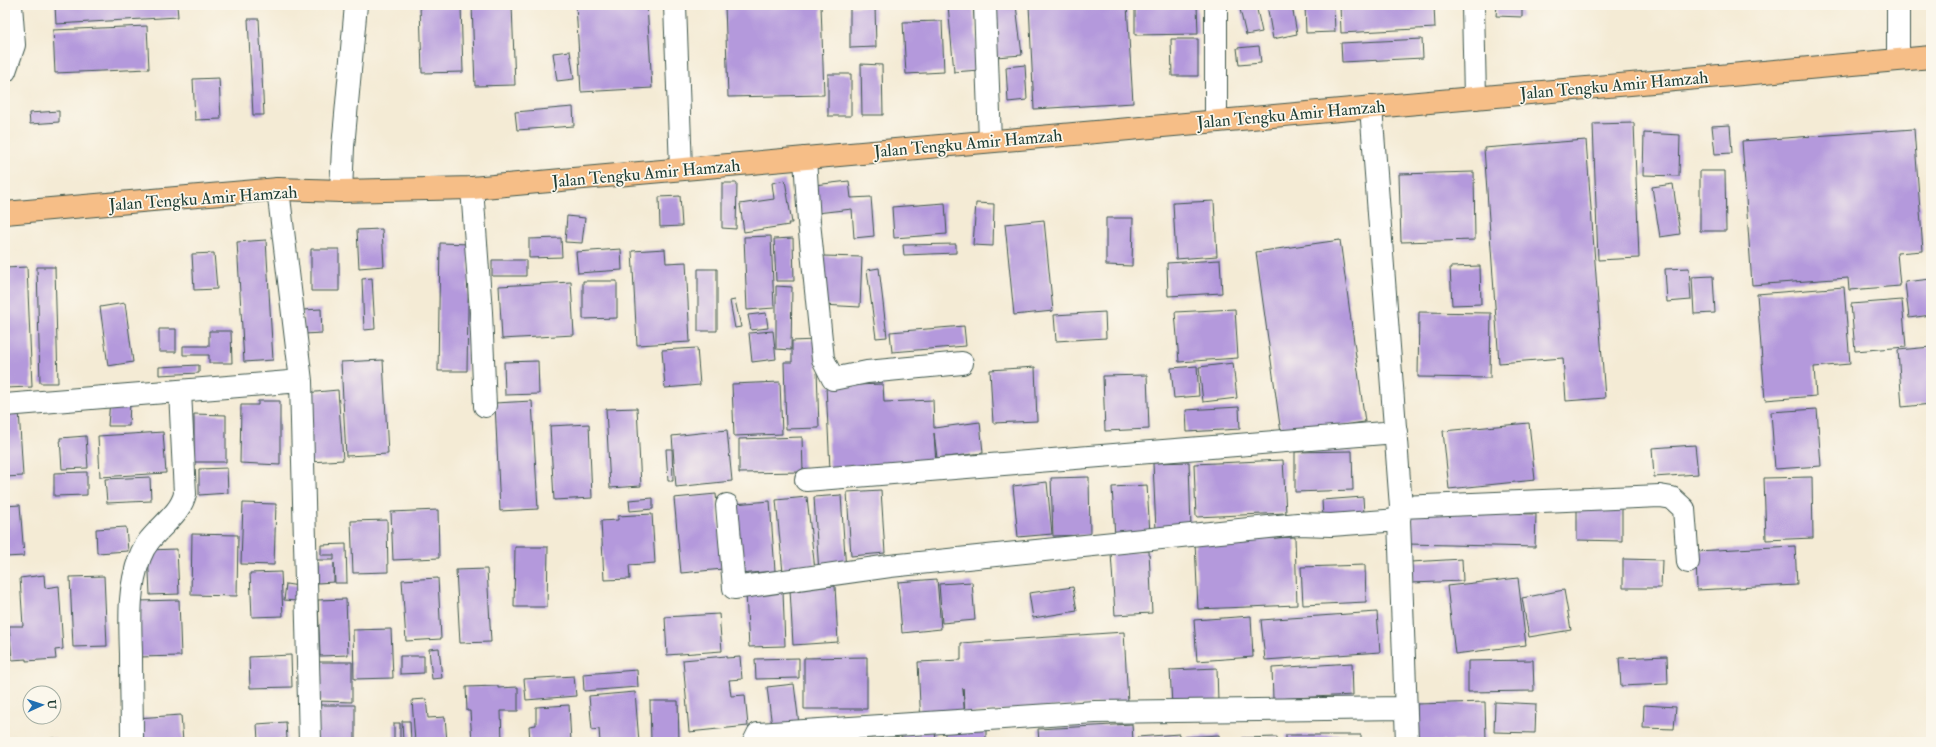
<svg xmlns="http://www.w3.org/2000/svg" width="1936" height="747" font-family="'IM FELL Double Pica',serif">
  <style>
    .building { fill: #b499dc }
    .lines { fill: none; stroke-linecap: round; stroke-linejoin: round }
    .minor-casing { stroke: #3f574c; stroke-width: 24 }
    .highway-casing { stroke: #3f574c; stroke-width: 24 }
    .minor { stroke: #fff; stroke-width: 22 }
    .highway { stroke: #f6be87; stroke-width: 22 }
    .labels { text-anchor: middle; stroke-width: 3.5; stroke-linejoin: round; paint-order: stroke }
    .street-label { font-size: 17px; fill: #1f3d34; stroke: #fbf7ec }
  </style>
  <rect width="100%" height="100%" fill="#fbf7ec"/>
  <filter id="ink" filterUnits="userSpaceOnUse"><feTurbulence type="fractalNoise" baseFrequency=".025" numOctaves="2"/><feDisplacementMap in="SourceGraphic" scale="8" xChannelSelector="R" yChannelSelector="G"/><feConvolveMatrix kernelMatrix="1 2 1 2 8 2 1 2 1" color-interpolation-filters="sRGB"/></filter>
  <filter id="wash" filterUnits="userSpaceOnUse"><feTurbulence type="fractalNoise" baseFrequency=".012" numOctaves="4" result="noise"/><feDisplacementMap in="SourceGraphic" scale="16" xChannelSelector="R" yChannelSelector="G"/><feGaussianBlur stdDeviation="0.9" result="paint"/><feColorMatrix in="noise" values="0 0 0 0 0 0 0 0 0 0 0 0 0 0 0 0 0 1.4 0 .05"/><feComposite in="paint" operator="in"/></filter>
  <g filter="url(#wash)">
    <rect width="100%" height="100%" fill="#f4ebd5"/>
    <g id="blocks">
      <path class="building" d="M55,5H177L178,17L56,24Z
        M420,5H461L463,72L422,73Z
        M472,5H512L515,85L475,86Z
        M576,5H647L652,88L581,92Z
        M725,5H821L824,95L728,97Z
        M948,5H973L979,70L954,72Z
        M990,5H1016L1022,55L996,57Z
        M1029,5H1127L1133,103L1034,109Z
        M1135,5H1197L1198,34L1135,35Z
        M1239,5H1256L1262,32L1246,35Z
        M1267,5H1292L1297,34L1273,39Z
        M1305,5H1334L1335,32L1306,33Z
        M1340,5H1434L1435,28L1341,33Z
        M1497,5H1522V17L1496,16Z
        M875,6L876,47L850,48V7Z
        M248,19H259L264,115H253Z
        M942,21L944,72L906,74L903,22Z
        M147,26L149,69L55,73L53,30Z
        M1171,39H1198V76H1172Z
        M1422,39L1423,58L1342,62L1341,43Z
        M1259,46L1261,63L1239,65L1237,48Z
        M570,51L574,79L557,81L553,53Z
        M861,64L882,65L883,115H862Z
        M1025,65L1027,100L1008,102L1006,67Z
        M828,74H851V116H828Z
        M219,78L221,119L195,120L193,79Z
        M573,107L574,126L517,130L515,112Z
        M59,111V122L30,124L29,113Z
        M1634,123L1639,258L1598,260L1593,124Z
        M1730,125L1732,153L1715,154L1712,126Z
        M1914,129L1923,251L1897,253L1900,286L1849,290L1848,278L1752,285L1742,141Z
        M1644,133L1680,135L1679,176L1643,175Z
        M1586,140L1605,398L1566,401L1563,358L1499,363L1484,148Z
        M1700,171H1725L1726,231H1700Z
        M1474,172L1475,240L1401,242L1399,174Z
        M785,180L792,223H788L789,225L744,232L740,204L774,199L772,183Z
        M849,181L851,198L871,197L874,236L854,238L852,209L817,213L814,185Z
        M722,183H737L736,229L722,228Z
        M1673,184L1680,234L1660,237L1652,187Z
        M680,196L682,226L660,227L659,197Z
        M1214,201L1217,256L1176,259L1173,203Z
        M945,203L947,234L894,238L892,207Z
        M976,203L994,204L993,246L973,245Z
        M567,216L585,218L582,243L565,242Z
        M1106,218H1133L1132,266L1106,265Z
        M1044,220L1053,311L1014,315L1005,224Z
        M382,229L384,266L359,268L357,230Z
        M771,236L774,308L747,310L744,237Z
        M561,238L562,257L529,258V239Z
        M793,238L794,281H776L774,239Z
        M266,240L273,360L244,362L237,242Z
        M1340,240L1365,422L1281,433L1256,252Z
        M440,243L469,244L467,371H438Z
        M956,244V253L904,255L903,245Z
        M311,249H339V291H311Z
        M621,249L622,270L578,273L576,252Z
        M665,249L666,263L686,262L690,342L637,345L632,251Z
        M214,253L217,289L194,290L192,254Z
        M823,256L862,257L860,307L822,305Z
        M492,260H526V276H492Z
        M1220,260L1222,293L1168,296L1167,263Z
        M1480,266L1481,304L1452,305L1450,267Z
        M27,267L32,387L5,388V268Z
        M37,267H55L58,383H40Z
        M879,268L887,337L876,338L867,270Z
        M1689,268L1691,300L1667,302L1665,269Z
        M698,269H717V331H698Z
        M1713,276L1715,313L1694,314L1692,277Z
        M372,278L375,329L364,330L362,279Z
        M1931,279V315L1909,318L1905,282Z
        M583,281H617V318L583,319Z
        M571,282L574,335L502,339L499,286Z
        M776,286L792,287L791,350L776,349Z
        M1844,287L1850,364L1814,367L1816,396L1765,400L1757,294Z
        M735,300L741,327L735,328L730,301Z
        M1902,300L1906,347L1855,351L1851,304Z
        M125,303L133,362L108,366L100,307Z
        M321,309L322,333L304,334L303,310Z
        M1235,309L1238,358L1179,362L1175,312Z
        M1105,312L1106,338L1056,341L1054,315Z
        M1419,312L1491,313L1490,378L1418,377Z
        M766,313L768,328L751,330L748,315Z
        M964,326L966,346L892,352L890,332Z
        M159,329H176V352H159Z
        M209,331H231L232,363H209V355H183V346H209Z
        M773,331L776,359L752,362L749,333Z
        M816,340L819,428L786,429L784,362H792V341Z
        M1931,347V404L1902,407L1898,350Z
        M697,348L700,385L665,388L662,350Z
        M383,360L388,454L346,456L341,362Z
        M538,361L539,394L505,395L504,362Z
        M1233,363L1237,398L1203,402L1199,367Z
        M199,365V373L159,375V367Z
        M1197,366L1199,396L1174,398L1171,368Z
        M1035,367L1037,421L993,423L990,370Z
        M1147,375L1149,429L1105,431L1103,376Z
        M780,382L782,434L734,436L732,384Z
        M883,384L884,402L933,400L934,428L980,422L983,453L937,458L934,433L936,465L830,470L826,386Z
        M338,390L343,460L310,462L305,393Z
        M110,399L130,401L129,426H108Z
        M258,401H280V465L240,463L241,405H258Z
        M532,401L538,509L500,511L495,403Z
        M1239,407L1240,429L1187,432L1186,410Z
        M637,408L641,486L610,488L606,409Z
        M1817,409L1821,466L1775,469L1771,412Z
        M19,410L23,476L5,477V411Z
        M194,414L226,415V462H194Z
        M1529,423L1535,480L1449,489L1443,431Z
        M589,424L592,498L554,500L550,426Z
        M727,430L732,481L676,487L672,436Z
        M163,432L166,473L100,477L98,436Z
        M86,436L88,468L62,469L60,438Z
        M802,437L803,472L739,473V439Z
        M1695,445L1698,474L1654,477L1652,448Z
        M666,449H672L673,481H668Z
        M1352,451L1353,490L1295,492V452Z
        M1283,460L1286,513L1196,517L1194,464Z
        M1189,462L1191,530L1156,531L1153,463Z
        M227,468L228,493L199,495V469Z
        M87,472V495L54,496V473Z
        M150,477L151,501L107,503L105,479Z
        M1089,477L1090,535L1053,536L1051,478Z
        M1812,477L1813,538L1766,540L1764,478Z
        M1047,482L1052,534L1018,537L1013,486Z
        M1147,485L1150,534L1115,537L1112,487Z
        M881,490L885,553L851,556L847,492Z
        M716,494L723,569L681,573L674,498Z
        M841,495L846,571L819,573L814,497Z
        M807,497L815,570L783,573L776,500Z
        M1363,497L1364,514L1323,517L1322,500Z
        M653,498V509L630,511L629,500Z
        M1577,499H1622V541L1577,540Z
        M770,501L775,571L739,574L734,504Z
        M243,503L276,504L274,565L241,564Z
        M20,505L24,556L5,557V506Z
        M438,510L439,558L393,560L391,512Z
        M1409,511L1536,514L1535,547L1408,544Z
        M652,514L655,563L629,565L630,579L604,580L601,521L618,520V516Z
        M387,520L388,572L353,573L351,521Z
        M126,527L128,551L97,553L96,529Z
        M192,534L238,535L237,596L191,595Z
        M1295,537L1297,605L1198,609L1195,542Z
        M346,544L347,583H335L334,563V582L317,583V560H334V555H321V545Z
        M1795,546L1797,585L1697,590L1696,551Z
        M515,547H548L547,607H514Z
        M177,549L179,594L150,595L148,550Z
        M1149,551L1152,613L1115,615L1111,553Z
        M1462,559L1463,581L1412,583L1411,562Z
        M1623,559L1662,560L1661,588H1623Z
        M1365,565L1366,602L1303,605L1301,567Z
        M487,569L491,642L460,643L456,570Z
        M281,572L283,616L252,617L250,573Z
        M44,575L45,588L59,586L63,649L55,650L56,659L26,661V659L12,660L9,626H23L20,578Z
        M104,576L107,646L73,647L70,577Z
        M438,578L441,639L406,641L402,580Z
        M1518,578L1526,645L1455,654L1447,586Z
        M937,579L941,629L902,633L898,582Z
        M972,582L975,620L942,623L939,584Z
        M286,584L299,586L296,601L284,600Z
        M835,586L838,642L793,645L790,589Z
        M1073,587L1077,611L1033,618L1029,593Z
        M1564,590L1571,630L1529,637L1522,598Z
        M783,591L785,646L749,647L746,593Z
        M346,599L348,655L320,656L318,600Z
        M179,600L181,656L139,657L138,601Z
        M1377,612L1380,652L1265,660L1261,620Z
        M719,614L722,651L667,655L665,617Z
        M1251,616L1253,657L1197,661L1194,620Z
        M391,629L393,678L354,679L353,630Z
        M1124,632L1128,702L965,713L963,688L965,724L921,726L918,662L961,660V643Z
        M5,642L9,667H5Z
        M439,648L442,678L432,679L429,649Z
        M291,655L292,687L250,688L249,657Z
        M400,656H424V673L400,674Z
        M726,656V658L740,657L742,679L729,680L731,696L745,695L748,726L689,732L683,660Z
        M1667,656L1668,684L1621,686L1619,658Z
        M867,657V709H804V658Z
        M799,658V678L756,679L755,659Z
        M1533,660L1534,691L1468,692V661Z
        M317,662H352V702L317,701Z
        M1352,663L1353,695L1273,699L1272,668Z
        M1217,668L1218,702L1172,705L1170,670Z
        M637,670L638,687L584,691L583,674Z
        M574,676L576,696L526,700L524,679Z
        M794,684L799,724L772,727L767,687Z
        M498,686V688L518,687V711H501L502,742H472L470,711H467L466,687Z
        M635,692L639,742H600L599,729L592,730L589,696Z
        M426,699L428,718L445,717L447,742H415L412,700Z
        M650,701H678L679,742H651Z
        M1485,702L1486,740L1418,742L1417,704Z
        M1495,702L1536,704L1535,733L1494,732Z
        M316,705H355V742H316Z
        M569,705L571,742H530L529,726L536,725V707Z
        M1644,705L1676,707L1674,729L1643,728Z
        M181,715L183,742H138L136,718Z
        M402,721H410L411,742H403Z
        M286,722L287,739L258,741L257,724Z
        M394,723H400V742H394Z
        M1132,724L1133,742H1039L1038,729Z
        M986,729V742H945V732Z
        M935,730L936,742H901V733Z
        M1179,734V742H1137V737Z
        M1219,735L1220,742H1185L1184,737Z
        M1286,735H1361V742H1286Z
        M839,737V742H814V738Z
        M889,737V742H847V739Z
        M1277,737V742H1243L1242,738Z
        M55,738L56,742H34V740Z"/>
    </g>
  </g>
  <g filter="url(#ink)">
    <use href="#blocks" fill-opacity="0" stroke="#3f574c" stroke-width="1"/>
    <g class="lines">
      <g class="minor-casing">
        <path id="minor" d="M675,5L681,169
          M985,5L990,141
          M1473,5L1475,98
          M1898,5V59
          M5,71L14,45L11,5
          M1371,107L1401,507L1399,520L1407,742
          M1216,121V5
          M805,158L809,222L823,359L833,379L867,372L962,363
          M472,188L481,312L485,406
          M278,189L301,381L310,742
          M341,191L343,147L356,5
          M5,405L301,381
          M806,480L1396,432
          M727,505L734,588L890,566L1298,524L1331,525L1399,520
          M1401,507L1660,496L1672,498L1684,509L1688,562
          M132,742C132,713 131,683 131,654C130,620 128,589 140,557C149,531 179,519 185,494L180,391
          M754,742L758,734L1095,712L1405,708"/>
      </g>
      <g class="highway-casing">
        <path id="highway" d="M5,213L278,189L341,191L472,188L1931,57"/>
      </g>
      <use href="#minor" class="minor"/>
      <use href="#highway" class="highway"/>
    </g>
  </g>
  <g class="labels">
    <g class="street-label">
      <text transform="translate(1614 85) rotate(-5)" y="6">Jalan Tengku Amir Hamzah</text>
      <text transform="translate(1291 114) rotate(-5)" y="6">Jalan Tengku Amir Hamzah</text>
      <text transform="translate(968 143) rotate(-5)" y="6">Jalan Tengku Amir Hamzah</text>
      <text transform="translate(646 173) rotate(-5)" y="6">Jalan Tengku Amir Hamzah</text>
      <text transform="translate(203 198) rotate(-4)" y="6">Jalan Tengku Amir Hamzah</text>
    </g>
  </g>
  <rect width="1936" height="747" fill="none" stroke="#fbf7ec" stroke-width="20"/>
  <g transform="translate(42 705) rotate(87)"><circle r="19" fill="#fbf7ec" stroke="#a3ada2"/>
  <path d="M0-3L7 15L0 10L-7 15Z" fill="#1f6fb2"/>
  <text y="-6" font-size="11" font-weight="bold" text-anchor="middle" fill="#1f3d34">U</text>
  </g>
</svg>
